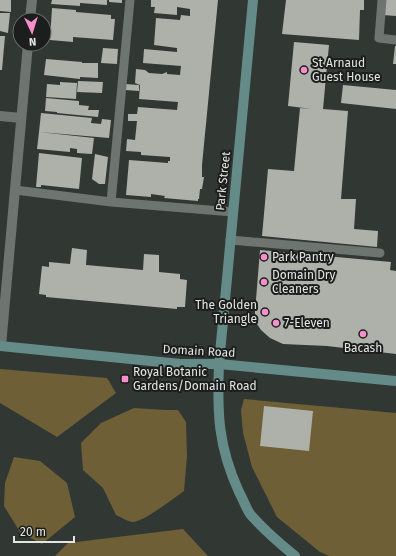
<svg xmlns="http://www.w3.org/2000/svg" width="396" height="556" viewBox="0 0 396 556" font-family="'Fira Sans',sans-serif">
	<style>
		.green { fill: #6e5f37 }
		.building { fill: #aeb1aa }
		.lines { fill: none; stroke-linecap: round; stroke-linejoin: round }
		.lane { stroke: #6e7571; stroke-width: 9 }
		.street { stroke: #6e7571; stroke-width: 10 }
		.secondary { stroke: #648b88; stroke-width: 10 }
		.poi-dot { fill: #f98fca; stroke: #1b1e1c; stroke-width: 1.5 }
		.labels { text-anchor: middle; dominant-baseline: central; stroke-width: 4; stroke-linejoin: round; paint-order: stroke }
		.poi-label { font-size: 12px; fill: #e2e6e3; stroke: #1b1e1c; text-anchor: start }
		.street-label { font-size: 12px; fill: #e2e6e3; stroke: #1b1e1c }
	</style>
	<rect width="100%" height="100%" fill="#313733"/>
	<!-- green -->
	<path class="green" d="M0 369 107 378 116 393 57 437 0 403Z
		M244 399 396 413V556H329L320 552 277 517 252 467 243 433 241 410Z
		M134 408 166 410H178L186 422 187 456 184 491C174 498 145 521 133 522 128 522 121 517 116 515L103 488 83 470 81 443 101 423Z
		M14 457 40 461 67 483 75 517 42 544 20 532 4 506 5 483Z
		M183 529 208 556H55L68 543Z"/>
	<!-- building -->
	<path class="building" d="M0 0H11V12L0 11Z
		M52 0H107V5L80 3V6L51 4Z
		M109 0H122V3L109 2Z
		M151 0H218L202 165V177H204L202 189H200L199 199H198V201L164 198 165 196 151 194V197L126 195 129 160 168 163V161H170V157L141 155V152L126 151 127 139 135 140 137 121H128V114H137L138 107 177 110 178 102 139 99 140 85 135 83 136 69 145 70 149 73 162 74 167 72V74L180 75 181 66 143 63 144 49 177 52V48L154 45 156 18 180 20 181 15 190 16V9L177 7V15L154 13 155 7H151Z
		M286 0H364V10H360L359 40 282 34Z
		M384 0H396V16L383 15Z
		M52 8 76 10V12L111 15V19H115L113 40 73 37V42L50 40Z
		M0 13H10L8 33 0 31Z
		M0 36H5L2 70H0Z
		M294 42 329 45 323 109 348 111 341 199H356L354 229 378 231 377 247 262 236 268 169 294 171 300 108 312 109 288 106Z
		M395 46H396V64H393Z
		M103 48 118 49 117 64 101 63Z
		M46 59 82 62V63H98V78L80 77V79L44 75Z
		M78 81 103 82 102 93 77 92Z
		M60 82 77 83 76 99 46 97 47 84 60 85Z
		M125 84 139 85V91L125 90Z
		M343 85 396 90V109L341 103Z
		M46 98 79 101V105L89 106 88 110H99L98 117 57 113V112L45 111Z
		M41 113 92 118 91 123 101 124 102 119 111 120 109 138 39 132Z
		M39 132 94 138 92 154 77 153V149L70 148V152L37 149Z
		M39 153 82 158 79 189 41 185V187H36Z
		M95 154 108 157 105 184H99L92 179Z
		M72 248 87 250 86 265 143 270 144 254 159 255V272L180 274V279L187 280 185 307H177V309L46 297V295L39 294 42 266 49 267V262L70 264Z
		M260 250 391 262 390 270 396 271V354L327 346 283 344 270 338 261 330 255 321V312Z
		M264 406 313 411 309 451 260 446Z"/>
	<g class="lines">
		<!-- lane -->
		<path class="lane" d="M382 0 379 38 396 40
			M15 190 111 202 233 212
			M111 202 130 0
			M230 240 380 253"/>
		<!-- street -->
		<path class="street" d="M30 20 32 0
			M0 116 21 118
			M1 346 28 44"/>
		<!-- secondary -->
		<path class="secondary" d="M253 0 219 364C217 413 218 446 239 492 243 499 246 508 250 514 263 529 279 543 295 556
			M0 346 181 364H219L396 381"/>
	</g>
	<!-- markers -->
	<g class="poi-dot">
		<circle cx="304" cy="70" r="4"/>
		<circle cx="264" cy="257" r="4"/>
		<circle cx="264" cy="282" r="4"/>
		<circle cx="265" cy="312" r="4"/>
		<circle cx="276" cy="323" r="4"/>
		<circle cx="363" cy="334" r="4"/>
		<rect x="121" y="375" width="8" height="8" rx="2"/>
	</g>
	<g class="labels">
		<!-- poi labels -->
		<g class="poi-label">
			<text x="312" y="63">St Arnaud<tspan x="312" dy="14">Guest House</tspan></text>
			<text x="272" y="257">Park Pantry</text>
			<text x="272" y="275">Domain Dry<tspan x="272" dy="14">Cleaners</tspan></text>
			<text x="257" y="305" text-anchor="end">The Golden<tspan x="257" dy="14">Triangle</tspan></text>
			<text x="284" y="323">7-Eleven</text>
			<text x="363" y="348" text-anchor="middle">Bacash</text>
			<text x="133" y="372">Royal Botanic<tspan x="133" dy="14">Gardens/Domain Road</tspan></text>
		</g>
		<!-- street labels -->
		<g class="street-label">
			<text transform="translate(223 181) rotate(-84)">Park Street</text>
			<text transform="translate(199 351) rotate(3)">Domain Road</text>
		</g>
	</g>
	<!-- north arrow -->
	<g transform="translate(32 32) rotate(176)"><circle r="19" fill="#1b1e1c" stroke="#6b6e6c"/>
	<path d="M0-3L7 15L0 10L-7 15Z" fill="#f98fca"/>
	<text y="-6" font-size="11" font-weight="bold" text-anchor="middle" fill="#e2e6e3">N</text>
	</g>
	<!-- scale -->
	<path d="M14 536v6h60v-6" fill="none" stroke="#e2e6e3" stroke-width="2"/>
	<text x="20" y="536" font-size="12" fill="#e2e6e3" stroke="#1b1e1c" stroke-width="3" paint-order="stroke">20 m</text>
</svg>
